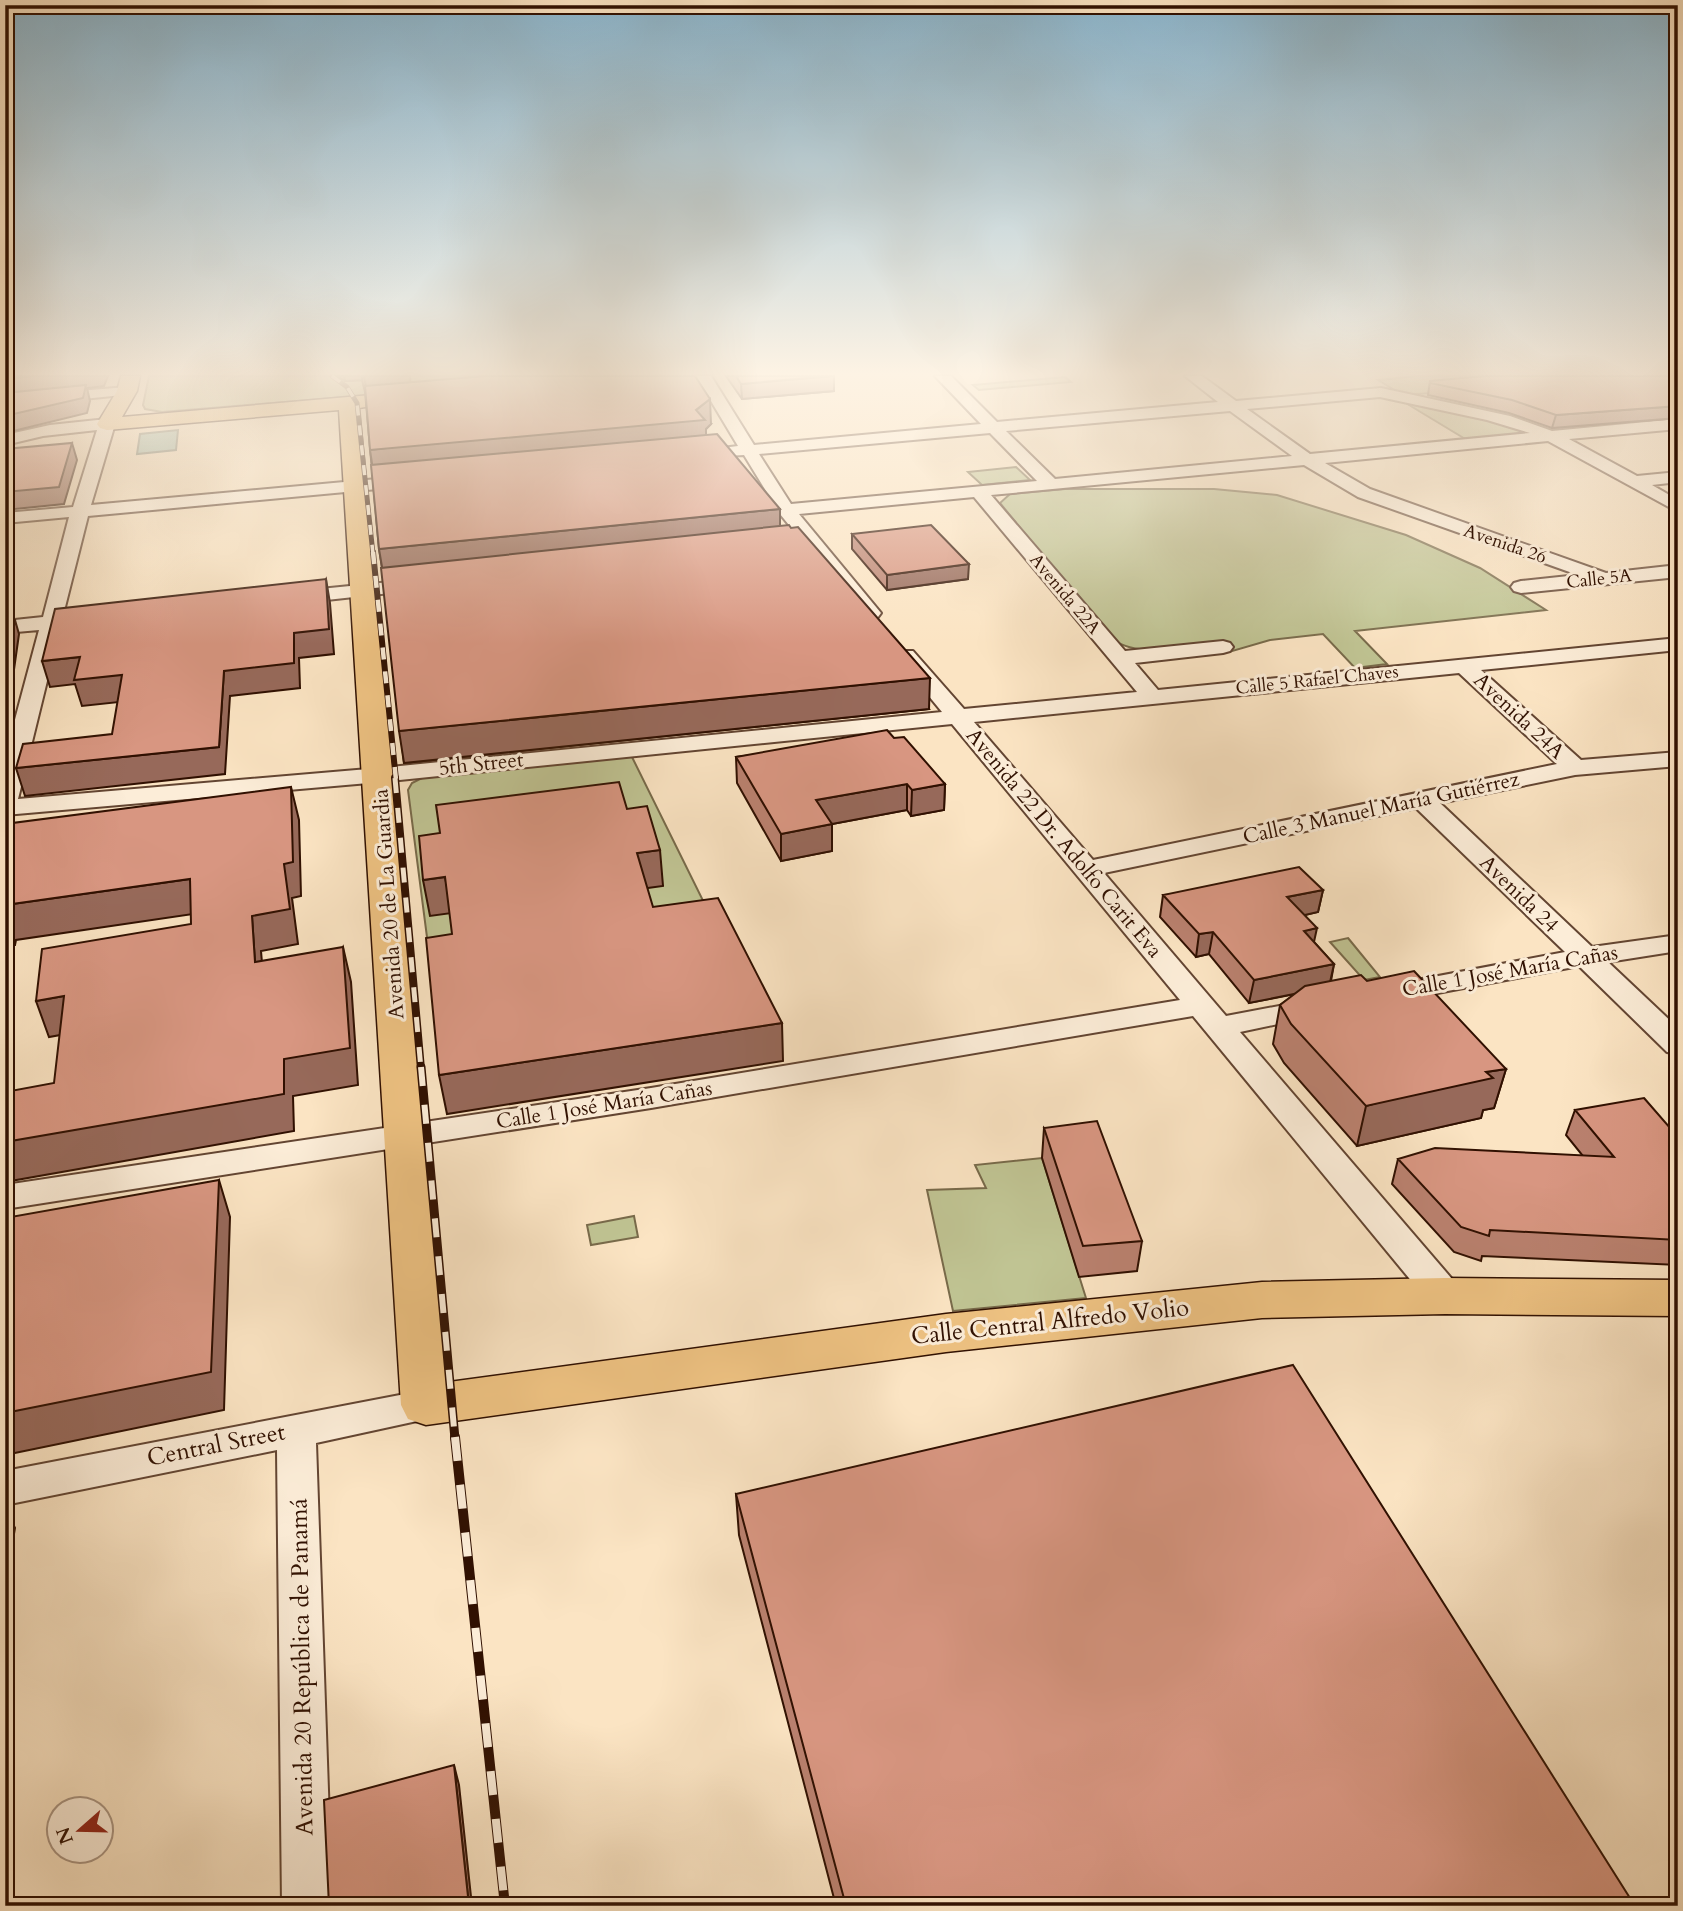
<svg xmlns="http://www.w3.org/2000/svg" width="1683" height="1911" viewBox="0 0 1683 1911" font-family="Cardo,serif">
	<style>
		.green { fill: #c0c493; stroke: #786a4a; stroke-width: 2 }
		.water { fill: #9fbfb0; stroke: #73796a; stroke-width: 2 }
		.lines { fill: none; stroke-linecap: round; stroke-linejoin: round }
		.minor-casing { stroke: #634532; stroke-width: 4 }
		.major-casing { stroke: #301001; stroke-width: 3 }
		.minor { fill: #fcedd8; fill-rule: evenodd }
		.major { fill: #eec282; fill-rule: evenodd }
		.rail-far4-casing { stroke: #301001; stroke-width: 5 }
		.rail-far3-casing { stroke: #301001; stroke-width: 6 }
		.rail-far2-casing { stroke: #301001; stroke-width: 8 }
		.rail-far1-casing { stroke: #301001; stroke-width: 9 }
		.rail-casing { stroke: #301001; stroke-width: 10 }
		.rail-far4 { stroke: #fcedd8; stroke-width: 3.5; stroke-dasharray: 10; stroke-linecap: butt }
		.rail-far3 { stroke: #fcedd8; stroke-width: 4.5; stroke-dasharray: 12; stroke-linecap: butt }
		.rail-far2 { stroke: #fcedd8; stroke-width: 5; stroke-dasharray: 15; stroke-linecap: butt }
		.rail-far1 { stroke: #fcedd8; stroke-width: 6; stroke-dasharray: 19; stroke-linecap: butt }
		.rail { stroke: #fcedd8; stroke-width: 8; stroke-dasharray: 24; stroke-linecap: butt }
		.wall { fill: #ba816f; stroke: #301001; stroke-width: 2 }
		.shaded-wall { fill: #97695a; stroke: #301001; stroke-width: 2 }
		.building { fill: #d89681; stroke: #301001; stroke-width: 2 }
		.labels { text-anchor: middle; dominant-baseline: central; stroke-width: 6; stroke-linejoin: round; paint-order: stroke }
		.far-street-label { font-size: 18px; fill: #301001; stroke: #fcedd8 }
		.street-label { font-size: 21px; fill: #301001; stroke: #fcedd8 }
		.near-street-label { font-size: 24px; fill: #301001; stroke: #fcedd8 }
	</style>
	<rect width="100%" height="100%" fill="#fbe4c3"/>
	<filter id="stains"><feTurbulence type="fractalNoise" baseFrequency=".00286" numOctaves="4"/><feColorMatrix values="0 0 0 0 .2 0 0 0 0 .09 0 0 0 0 .02 0 0 0 .5 -.17"/></filter>
	<radialGradient id="worn" r=".72"><stop offset=".6" stop-color="#630" stop-opacity="0"/><stop offset="1" stop-color="#630" stop-opacity=".3"/></radialGradient>
	<!-- green -->
	<path class="green" d="M149 376H601L162 412 145 409 143 405Z
		M1418 376H1678L1403 395 1378 380Z
		M1065 377 1071 382 979 390 973 385Z
		M1404 402 1492 419 1533 434 1467 440Z
		M1016 467 1030 480 982 485 968 472Z
		M1065 489H1214L1277 495 1406 535 1480 568 1546 610 1355 631 1387 664 1355 668 1323 634 1270 640 1229 652 1218 643C1183 646 1135 661 1107 635L1000 503 1010 494Z
		M631 755 720 935 432 976 408 790 412 783 424 777Z
		M1348 938 1380 977 1364 980 1330 942Z
		M1042 1158 1086 1298 953 1311 927 1190 986 1188 975 1165Z
		M634 1216 638 1237 591 1245 587 1225Z"/>
	<!-- water -->
	<path class="water" d="M178 430 176 450 137 454 140 434Z"/>
	<g class="lines">
		<defs>
			<path id="minor" d="M696 376H711L754 445 981 424 935 376H951L997 422 1218 402 1185 376H1202L1236 401 1381 388 1510 416 1552 431 1678 419V429L1569 439 1637 476 1678 472V482L1652 485 1678 500V512L1548 441 1325 463 1370 489 1606 573 1678 565V577L1521 593 1514 591 1511 587 1514 583 1521 581 1578 575 1358 497 1304 465 991 495 1125 651 1223 641 1230 643 1233 647 1230 651 1223 653 1135 663 1158 690 1678 638V650L1481 670 1581 760 1678 752V766L1575 775 1440 803 1592 947 1678 935V951L1608 962 1678 1028V1054L1667 1052 1579 966 1390 1002 1380 999 1376 993 1380 987 1565 952 1416 808 1104 873 1226 1016 1316 999 1326 1002 1331 1008 1326 1014 1240 1032 1458 1286 1463 1296 1458 1306 1445 1310 1432 1306 1193 1016 651 1108 5 1209V1185L651 1088 1180 1000 952 724 380 782 5 815V757L39 630 5 633V621L43 617 69 517 5 523V513L73 507 97 430 43 436 5 445V435L50 425 107 419 115 424 91 505 410 476 419 481 410 486 88 516 63 615H97L100 619 97 623 60 628 18 799 380 768 942 712 895 655 899 651H913L964 709 1137 692 974 497 799 514 881 613 878 617H864L780 514 744 455 689 458 687 455 689 452 738 446ZM1380 397 1487 420 1530 433 1310 454 1247 409ZM1230 411 1292 456 1055 479 1006 431ZM990 433 1037 481 791 504 759 454ZM1459 673 1557 764 1093 860 974 722Z
				M127 387 132 388 134 391 132 394 5 407V397Z
				M420 579 430 585 427 589 290 604 283 602 280 598 283 594 290 592Z
				M426 1390 440 1394 445 1405 440 1416 316 1443 332 1906H282L277 1450 5 1505V1471Z"/>
			<path id="major" d="M121 376H140L137 391 122 417 371 395 378 397 381 401 378 405 359 408 449 1382 946 1314 1262 1282 1445 1278 1678 1280V1316L1445 1314 1262 1318 946 1352 426 1425 408 1419 401 1405 339 410 107 430 100 428 97 424 117 391Z"/>
		</defs>
		<!-- minor casing -->
		<use href="#minor" class="minor-casing"/>
		<!-- major casing -->
		<use href="#major" class="major-casing"/>
		<!-- minor -->
		<use href="#minor" class="minor"/>
		<!-- major -->
		<use href="#major" class="major"/>
		<defs>
			<path id="rail-far4" d="M332 376 347 387 357 403 373 554"/>
			<path id="rail-far3" d="M373 552 396 780"/>
			<path id="rail-far2" d="M395 778 421 1069"/>
			<path id="rail-far1" d="M421 1067 455 1439"/>
			<path id="rail" d="M455 1437 505 1906"/>
		</defs>
		<!-- rail-far4 casing -->
		<use href="#rail-far4" class="rail-far4-casing"/>
		<!-- rail-far3 casing -->
		<use href="#rail-far3" class="rail-far3-casing"/>
		<!-- rail-far2 casing -->
		<use href="#rail-far2" class="rail-far2-casing"/>
		<!-- rail-far1 casing -->
		<use href="#rail-far1" class="rail-far1-casing"/>
		<!-- rail casing -->
		<use href="#rail" class="rail-casing"/>
		<!-- rail-far4 -->
		<use href="#rail-far4" class="rail-far4"/>
		<!-- rail-far3 -->
		<use href="#rail-far3" class="rail-far3"/>
		<!-- rail-far2 -->
		<use href="#rail-far2" class="rail-far2"/>
		<!-- rail-far1 -->
		<use href="#rail-far1" class="rail-far1"/>
		<!-- rail -->
		<use href="#rail" class="rail"/>
	</g>
	<!-- wall -->
	<path class="wall" d="M337 376H410V382L711 424 706 429V435L929 709 404 763 382 568 379 549 365 392 362 380 345 381Z
		M726 376H834V391L742 399Z
		M1678 376V418L1552 428 1509 413 1428 395 1430 381Z
		M852 534 968 579 887 590 852 549Z
		M894 738 945 784 944 810 911 816 907 810 832 824V851L781 861 737 783 736 757Z
		M1323 890 1318 912 1305 915 1314 942 1334 964 1331 981H1367L1506 1069 1494 1108 1483 1110 1481 1118 1357 1146 1284 1063 1273 1044 1280 1005 1295 994 1249 1003 1209 954 1196 957 1160 917 1163 895Z
		M1575 1110 1678 1137V1265L1482 1256 1481 1261 1454 1252 1392 1184 1398 1159 1583 1156 1566 1135Z
		M1044 1128 1142 1241 1137 1271 1079 1277 1042 1158Z
		M736 1494 1635 1906H836L739 1535Z"/>
	<!-- shaded-wall -->
	<path class="shaded-wall" d="M31 376H108L104 386 87 388 90 401 87 413 5 433V379Z
		M344 376H362V380L345 381Z
		M364 376H410L411 390 367 394Z
		M834 376V391L742 399 741 384Z
		M710 399 711 424 706 429V446L374 477 370 450 696 410Z
		M1678 406V418L1552 428 1556 415Z
		M72 443 77 460 64 504 5 510V492Z
		M780 509V537L384 579 379 549Z
		M969 564 968 579 887 590V575Z
		M326 579 330 603 334 654 299 658 300 688 230 696 225 774 25 796 16 768 219 747 224 671 294 633Z
		M15 620 19 634 11 691 6 692 5 695V677Z
		M80 657 122 675 129 701 82 706 75 684 50 687 42 661Z
		M930 678 929 709 404 763 399 731Z
		M907 784V810L816 827V800Z
		M945 784 944 810 911 816 912 790Z
		M291 787 299 820 301 896 292 898 298 944 261 951 265 998 255 962 252 916 284 864Z
		M832 824V851L781 861V834Z
		M660 850 663 886 640 889 637 853Z
		M445 877 452 913 430 916 423 880Z
		M190 879 200 913 16 940 15 945 5 946V905Z
		M1323 890 1318 912 1283 920 1287 897Z
		M1317 928 1312 951 1304 931Z
		M1213 932 1209 954 1196 957 1199 934Z
		M343 947 351 982 358 1085 293 1096 294 1131 5 1182V1142L284 1059Z
		M1334 964 1329 987 1249 1003 1254 980Z
		M64 996 77 1032 49 1037 36 1001Z
		M782 1023 783 1061 447 1114 439 1075Z
		M5 1034 14 1056 5 1103Z
		M1506 1069 1494 1108 1483 1110 1481 1118 1357 1146 1366 1106 1486 1072Z
		M219 1180 230 1217 224 1410 5 1455V1413Z
		M9 1516 15 1528 5 1588V1539Z
		M454 1765 459 1785 472 1906H469Z"/>
	<!-- building -->
	<path class="building" d="M5 376H31L5 379Z
		M485 376H695L710 399 696 410 705 420 370 450 365 386Z
		M736 376H829L741 384Z
		M1484 376H1678V406L1556 415 1512 400 1430 383V381Z
		M86 385 83 398 5 416V393Z
		M717 434 780 509 379 549 371 465Z
		M72 443 59 487 5 492V449Z
		M789 525 791 528 798 527 930 678 399 731 381 568Z
		M931 525 969 564 887 575 852 534Z
		M326 579 329 629 294 633V663L224 671 219 747 16 768 23 744 112 734 122 675 74 680 80 657 42 661 55 609Z
		M15 620 6 677H5V621Z
		M887 730 894 738 904 737 945 784 912 790 907 784 816 800 832 824 781 834 736 757Z
		M619 782 627 809 647 806 660 850 637 853 653 907 718 898 782 1023 439 1075 426 938 452 934 445 877 423 880 419 836 440 833 436 805Z
		M291 787 293 862 284 864 290 909 252 916 255 962 343 947 350 1048 284 1059V1094L5 1142V1092L54 1083 64 996 36 1001 42 949 191 924 190 879 5 905V824Z
		M1299 867 1323 890 1287 897 1317 928 1304 931 1334 964 1254 980 1213 932 1199 934 1163 895Z
		M1414 971 1506 1069 1486 1072 1493 1078 1366 1106 1291 1024 1280 1005 1305 986 1361 975 1367 981Z
		M1644 1098 1678 1137V1240L1490 1230 1489 1236 1461 1227 1398 1159 1435 1148 1614 1157 1575 1110Z
		M1097 1121 1142 1241 1083 1246 1044 1128Z
		M219 1180 211 1372 5 1413V1218Z
		M1293 1365 1635 1906H846L736 1494Z
		M5 1516H9L5 1539Z
		M454 1765 469 1906H329L324 1800Z"/>
	<!-- sky -->
	<linearGradient id="sky" x2="0" y2="1"><stop stop-color="#8bb8d2"/><stop offset="0.58" stop-color="#fdf3e4"/><stop offset="1" stop-color="#fdf3e4" stop-opacity="0"/></linearGradient>
	<rect width="1683" height="644" fill="url(#sky)"/>
	<g class="labels">
		<!-- far-street labels -->
		<g class="far-street-label">
			<text transform="translate(1505 544) rotate(19)">Avenida 26</text>
			<text transform="translate(1599 579) rotate(-6)">Calle 5A</text>
			<text transform="translate(1065 594) rotate(50)">Avenida 22A</text>
			<text transform="translate(1317 680) rotate(-6)">Calle 5 Rafael Chaves</text>
		</g>
		<!-- street labels -->
		<g class="street-label">
			<text transform="translate(1519 716) rotate(43)">Avenida 24A</text>
			<text transform="translate(481 764) rotate(-6)">5th Street</text>
			<text transform="translate(1381 808) rotate(-12)">Calle 3 Manuel María Gutiérrez</text>
			<text transform="translate(1064 843) rotate(50)">Avenida 22 Dr. Adolfo Carit Eva</text>
			<text transform="translate(1519 894) rotate(44)">Avenida 24</text>
			<text transform="translate(389 904) rotate(-94)">Avenida 20 de La Guardia</text>
			<text transform="translate(1510 971) rotate(-10)">Calle 1 José María Cañas</text>
			<text transform="translate(604 1105) rotate(-9)">Calle 1 José María Cañas</text>
		</g>
		<!-- near-street labels -->
		<g class="near-street-label">
			<text transform="translate(1050 1322) rotate(-6)">Calle Central Alfredo Volio</text>
			<text transform="translate(216 1445) rotate(-11)">Central Street</text>
			<text transform="translate(302 1667) rotate(-91)">Avenida 20 República de Panamá</text>
		</g>
	</g>
	<!-- margin -->
	<rect width="1683" height="1911" fill="none" stroke="#fbe4c3" stroke-width="28"/>
	<rect x="7" y="7" width="1669" height="1897" fill="none" stroke="#301001" stroke-width="3.5"/>
	<rect x="14" y="14" width="1655" height="1883" fill="none" stroke="#301001" stroke-width="2"/>
	<!-- north arrow -->
	<g transform="translate(80 1830) rotate(250)"><circle r="33" fill="#fcedd8" stroke="#aa9582" stroke-width="2"/>
	<path d="M0-5L12 26L0 18L-12 26Z" fill="#8f2418"/>
	<text y="-10" font-size="19" font-weight="bold" text-anchor="middle" fill="#301001">N</text>
	</g>
	<rect width="100%" height="100%" filter="url(#stains)"/>
	<rect width="100%" height="100%" fill="url(#worn)"/>
</svg>
